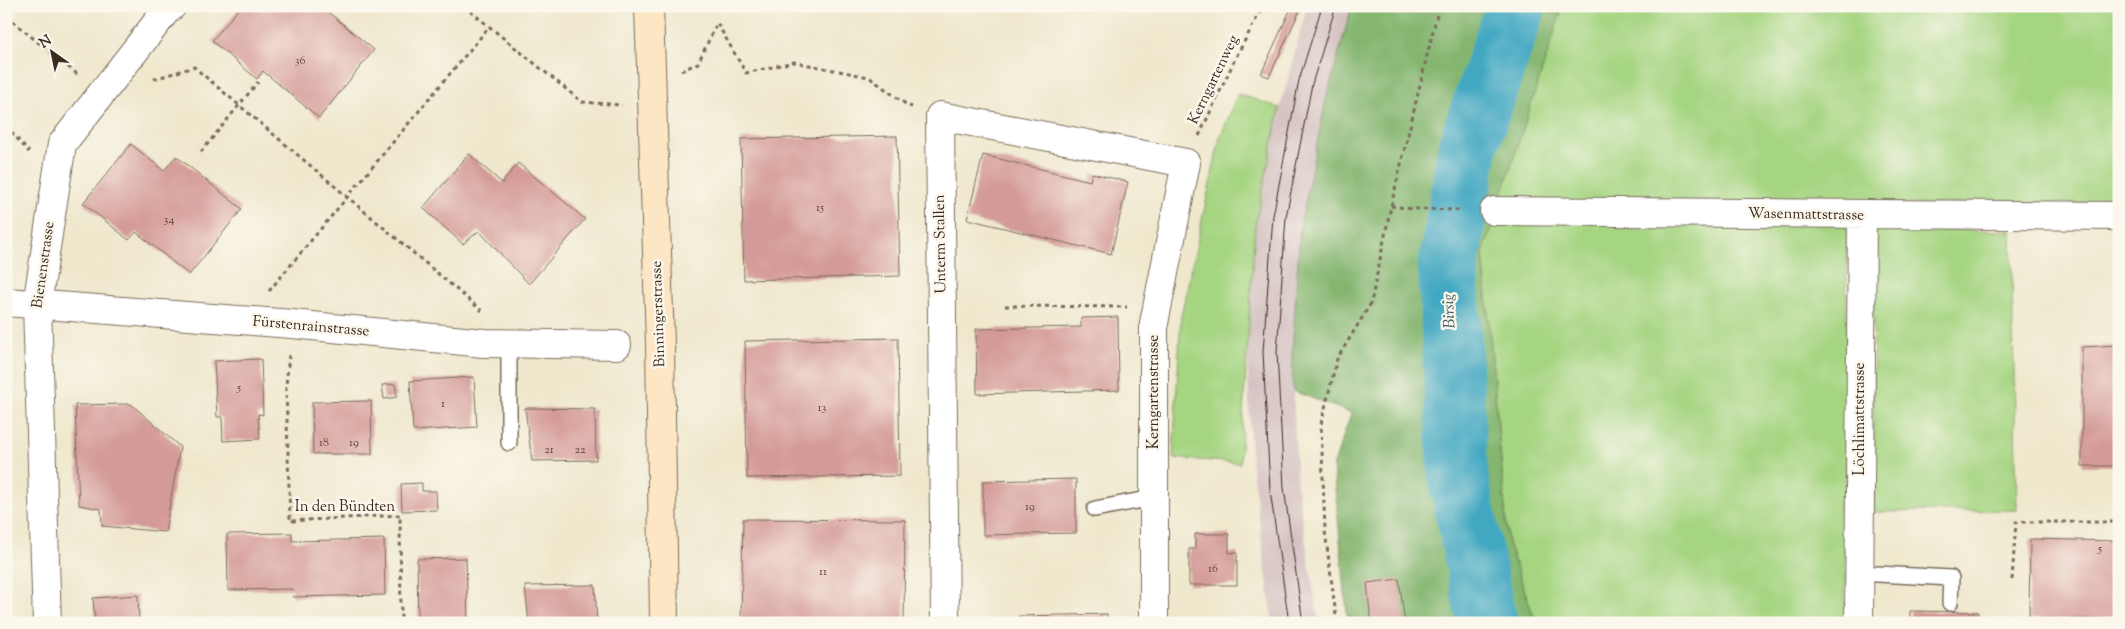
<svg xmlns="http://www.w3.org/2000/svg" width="2125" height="629" viewBox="0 0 2125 629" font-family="'Sorts Mill Goudy',serif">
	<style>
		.industrial { fill: #d2bfc0 }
		.green { fill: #a6d582; stroke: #708050 }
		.forest { fill: #84b670; stroke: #607047 }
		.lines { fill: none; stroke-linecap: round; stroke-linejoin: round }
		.river { stroke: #42a8c2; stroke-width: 60 }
		.building { fill: #d49a97 }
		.lane-casing { stroke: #7a6c5b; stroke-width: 18 }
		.street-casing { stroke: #7a6c5b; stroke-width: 30 }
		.secondary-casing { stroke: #7a6c5b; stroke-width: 30 }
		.path { stroke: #7a6c5b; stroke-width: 3; stroke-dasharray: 4 4; stroke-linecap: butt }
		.lane { stroke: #fff; stroke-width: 15 }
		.street { stroke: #fff; stroke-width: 28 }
		.secondary { stroke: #fce6c4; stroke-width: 28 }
		.tram { stroke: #3b2a1e; stroke-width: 1 }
		.labels { text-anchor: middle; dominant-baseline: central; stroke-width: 5; stroke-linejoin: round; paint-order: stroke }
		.number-label { font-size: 12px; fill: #61463c }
		.street-label { font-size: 15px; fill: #3b2a1e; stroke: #fbf7ec }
		.water-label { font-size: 16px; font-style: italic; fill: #3e5c60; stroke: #fbf7ec }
	</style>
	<rect width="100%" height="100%" fill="#fbf7ec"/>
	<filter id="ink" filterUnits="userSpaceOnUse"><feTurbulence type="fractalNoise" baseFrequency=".02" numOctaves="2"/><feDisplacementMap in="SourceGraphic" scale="10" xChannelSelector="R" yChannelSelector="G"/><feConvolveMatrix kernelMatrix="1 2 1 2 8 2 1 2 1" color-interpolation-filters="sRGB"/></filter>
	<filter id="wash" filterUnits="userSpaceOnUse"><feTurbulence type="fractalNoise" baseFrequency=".0096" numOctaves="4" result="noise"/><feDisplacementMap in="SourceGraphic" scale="20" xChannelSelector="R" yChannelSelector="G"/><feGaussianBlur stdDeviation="1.12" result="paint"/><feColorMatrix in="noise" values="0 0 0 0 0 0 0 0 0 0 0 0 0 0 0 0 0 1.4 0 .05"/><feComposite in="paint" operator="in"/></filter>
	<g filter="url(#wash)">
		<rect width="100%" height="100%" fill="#efe8cd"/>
		<!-- industrial -->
		<path class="industrial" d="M1307 6H1352L1326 99 1300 227 1292 356 1297 488 1319 623H1273L1251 461 1247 345 1255 226 1280 108Z"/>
		<!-- green -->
		<path class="green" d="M1562 6H2119V203L1847 204 1845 623H1536L1508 543 1483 253 1494 211Z
			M1238 94 1280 108 1255 226 1240 463 1173 458 1181 316 1220 138Z
			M1873 229 2011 231 2017 510 1874 512Z"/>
		<!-- forest -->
		<path class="forest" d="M1352 6H1563L1483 253 1508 543 1536 623H1348L1333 467 1351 413 1293 391 1292 356 1300 227 1326 99Z"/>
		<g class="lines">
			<!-- river -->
			<path class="river" d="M1488 623 1484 608 1458 475 1448 267 1468 146 1516 6"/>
		</g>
		<g id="blocks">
			<!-- building -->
			<path class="building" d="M241 6H290L295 10 298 6H321L374 50 319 118 263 71 257 79 212 41Z
				M1292 6H1302L1269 77 1261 74Z
				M897 136 900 276 744 280 741 139Z
				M131 144 164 171 176 156 242 209 189 275 136 232 129 240 83 203Z
				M469 154 502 183 518 163 585 219 529 284 479 231 463 244 423 208Z
				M983 155 1090 181 1092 173 1128 182 1111 254 967 219Z
				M1118 317 1119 390 977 394 976 329 1081 327V318Z
				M898 338 900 476 747 478 745 341Z
				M2119 345V466H2082V347Z
				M261 359 263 415 258 414 260 439 223 441 222 417H217L214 361Z
				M474 377 477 427 413 431 410 381Z
				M395 384 397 397 384 399 382 385Z
				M371 401 372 454H313L312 402Z
				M131 404 180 447 165 532 102 526 101 509 79 505 75 405Z
				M525 408 595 409 596 460 532 461Z
				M1076 479V533L983 535V481Z
				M422 483V491H436L437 510 402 511 401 484Z
				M743 519 905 520 904 623H741Z
				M292 533V541L384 539 385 595 293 597 292 589 228 590 227 534Z
				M1195 534H1229V553L1237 552V585H1189V549H1195Z
				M2030 539 2119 541V619H2029Z
				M466 558 468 623H418L417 559Z
				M1399 579 1405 623H1371L1367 583Z
				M595 585 597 623H529L525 586Z
				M138 595 139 623H95L93 598Z
				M1910 611 1978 612V623H1910Z
				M1107 614V623H1019V616Z"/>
		</g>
	</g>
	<g filter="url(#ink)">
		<use href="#blocks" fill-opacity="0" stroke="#7a6c5b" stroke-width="1"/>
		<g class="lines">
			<defs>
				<path id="lane" d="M509 343V443
					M1095 509 1153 498
					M1859 573 1951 578 1950 603"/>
				<path id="street" d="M1494 211 2119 216
					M6 302 292 324 484 343 617 345
					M47 623 37 305 62 144 166 11 172 6
					M945 623 940 116 1186 163 1154 323V623
					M1859 623 1862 215"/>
				<path id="secondary" d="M649 6 660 344 664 623"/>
			</defs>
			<!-- lane casing -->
			<use href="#lane" class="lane-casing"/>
			<!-- street casing -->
			<use href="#street" class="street-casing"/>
			<!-- secondary casing -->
			<use href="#secondary" class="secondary-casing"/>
			<!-- path -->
			<path class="path" d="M464 6 582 102 622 105
				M6 16 77 74
				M681 71 698 63 717 23 746 73 794 62 869 77 907 105 912 107
				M154 79 194 67 482 311
				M6 126 29 152
				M1199 136 1235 59 1263 6
				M201 152 258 82
				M1391 206 1413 209 1463 210
				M269 291 489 27
				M1005 306 1127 307
				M289 355 286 386 290 521 400 515 401 623
				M2012 580 2016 522H2119
				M1337 623 1325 531 1321 424 1337 359 1371 303 1391 206 1439 6"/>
			<!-- lane -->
			<use href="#lane" class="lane"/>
			<!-- street -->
			<use href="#street" class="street"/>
			<!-- secondary -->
			<use href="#secondary" class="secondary"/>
			<!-- tram -->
			<path class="tram" d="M1289 623 1270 490 1263 352 1273 216 1299 80 1322 6
				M1303 623 1284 488 1277 352 1286 217 1312 84 1336 6"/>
		</g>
	</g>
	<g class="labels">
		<!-- number labels -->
		<g class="number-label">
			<text x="300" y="61">36</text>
			<text x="820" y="208">15</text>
			<text x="169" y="220">34</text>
			<text x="239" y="388">5</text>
			<text x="443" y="404">1</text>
			<text x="822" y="408">13</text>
			<text x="324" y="443">18</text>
			<text x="354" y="443">19</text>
			<text x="549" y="450">21</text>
			<text x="580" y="450">22</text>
			<text x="1030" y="507">19</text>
			<text x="2100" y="549">5</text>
			<text x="1213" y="569">16</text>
			<text x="823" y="572">11</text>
		</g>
		<!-- street labels -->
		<g class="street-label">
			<text transform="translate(1214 80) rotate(-64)">Kerngartenweg</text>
			<text transform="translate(1806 215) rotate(1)">Wasenmattstrasse</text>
			<text transform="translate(941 244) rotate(-91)">Unterm Stallen</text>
			<text transform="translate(44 265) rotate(-82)">Bienenstrasse</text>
			<text transform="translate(659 314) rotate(-92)">Binningerstrasse</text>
			<text transform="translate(311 327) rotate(5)">Fürstenrainstrasse</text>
			<text transform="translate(1154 392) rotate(-90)">Kerngartenstrasse</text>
			<text transform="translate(1860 419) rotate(-90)">Löchlimattstrasse</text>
			<text x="345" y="507">In den Bündten</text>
		</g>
		<!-- water labels -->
		<g class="water-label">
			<text transform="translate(1450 311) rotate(-93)">Birsig</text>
		</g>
	</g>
	<!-- margin -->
	<rect width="2125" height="629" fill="none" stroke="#fbf7ec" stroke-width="25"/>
	<!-- north arrow -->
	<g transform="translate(52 52) rotate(327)" stroke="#fbf7ec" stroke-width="4" paint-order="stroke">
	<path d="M0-4L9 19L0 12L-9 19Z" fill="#3b2a1e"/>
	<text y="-8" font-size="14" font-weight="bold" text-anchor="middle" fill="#3b2a1e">N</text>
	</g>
</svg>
